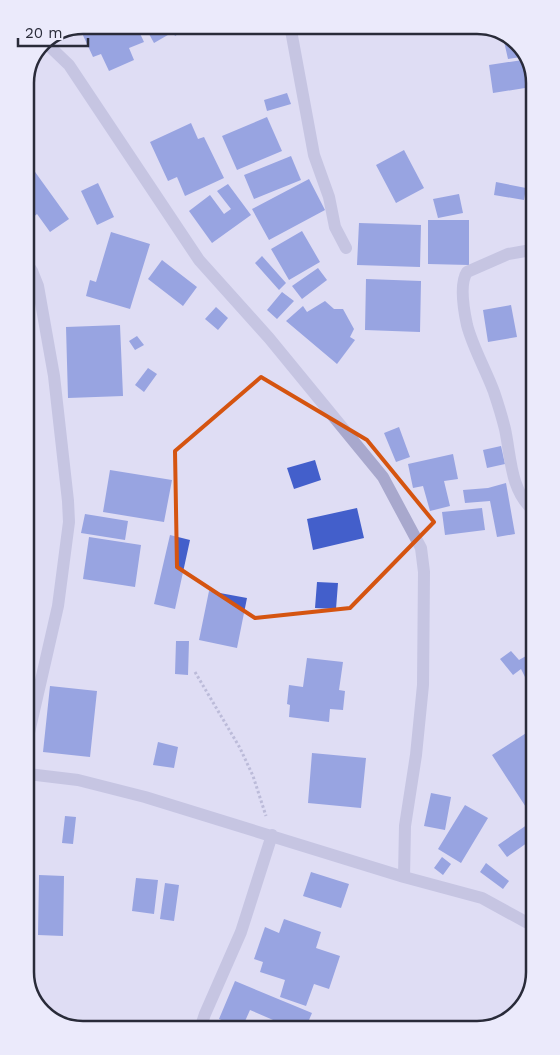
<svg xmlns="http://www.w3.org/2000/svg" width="560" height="1055" viewBox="0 0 560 1055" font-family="'Work Sans',sans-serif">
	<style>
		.building { fill: #435fcb }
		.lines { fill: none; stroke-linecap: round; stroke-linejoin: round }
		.path { stroke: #9293b9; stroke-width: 3; stroke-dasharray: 2.5 2.5; stroke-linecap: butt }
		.minor { stroke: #a8a8cd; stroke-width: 12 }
		.marked { fill: none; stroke: #d55410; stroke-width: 4; stroke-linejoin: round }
		.rim { fill: none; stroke: #292b39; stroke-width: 2.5 }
	</style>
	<rect width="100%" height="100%" fill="#dfddf4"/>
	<!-- building -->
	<path class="building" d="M93 25H136L144 42 129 48 134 60 109 71 101 54 93 57 81 31Z
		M144 25H199L200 27 189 33 187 29 175 36 173 32 154 43Z
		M496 30 509 35 527 56 508 59 503 37 498 39Z
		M529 59 530 61 531 87 493 93 489 65Z
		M287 93 291 104 267 111 264 100Z
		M267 117 282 151 237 170 222 136Z
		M191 123 198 139 204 137 224 178 185 196 177 177 168 181 150 142Z
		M404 150 424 188 396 203 376 165Z
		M291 156 301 180 254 199 244 175Z
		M25 158 69 219 50 232 37 214 26 223Z
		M309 179 325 210 269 240 252 209Z
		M496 182 526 188 524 200 494 195Z
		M98 183 114 217 97 225 81 191Z
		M228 184 251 215 212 243 189 211 210 195 224 214 231 209 217 191Z
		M459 194 463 213 438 218 433 199Z
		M428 220H469V265L428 264Z
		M359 223 421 225 420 267 357 265Z
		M302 231 320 262 289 280 271 249Z
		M111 232 150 244 130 309 86 296 90 280 96 282Z
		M262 256 286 283 279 290 255 263Z
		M162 260 197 287 183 306 148 279Z
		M318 268 327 280 302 299 292 286Z
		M366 279 421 281 420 332 365 330Z
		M282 292 294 301 277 319 267 310Z
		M325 301 334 309H343L354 329 350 337 355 340 337 364 286 321 303 306 307 312Z
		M511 305 517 337 488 342 483 310Z
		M216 307 228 318 218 330 205 319Z
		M120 325 123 396 68 398 66 327Z
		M137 336 144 345 135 350 129 341Z
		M148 368 157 374 144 392 135 385Z
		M399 427 410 457 396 462 384 433Z
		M532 445 533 483H531L527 446Z
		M501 446 505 464 487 468 483 450Z
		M453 454 458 479 444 481 450 506 430 511 423 486 413 488 408 464Z
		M315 460 321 480 294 489 287 468Z
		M110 470 172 480 164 522 103 512Z
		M506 483 515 534 497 537 490 501 465 503 463 490 488 488Z
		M357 508 364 538 313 550 307 519Z
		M482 508 485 530 445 535 442 512Z
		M85 514 128 521 125 540 81 533Z
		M170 535 190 540 175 609 154 604Z
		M89 537 141 545 135 587 83 579Z
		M317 582 338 583 336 609 315 608Z
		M209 591 247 598 237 648 199 640Z
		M176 641H189L188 675 175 674Z
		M511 651 519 660 533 652 534 683 529 685 521 669 513 675 500 659Z
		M307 658 343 662 339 690 345 691 343 710 330 709 329 722 289 717 290 705 287 704 289 685 303 687Z
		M50 686 97 691 90 757 43 752Z
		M534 728V817L533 818 492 755Z
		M158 742 178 747 174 768 153 765Z
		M312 753 366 758 361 808 308 803Z
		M431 793 451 797 445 830 424 826Z
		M465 805 488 818 461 863 438 849Z
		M65 816 76 817 73 844 62 843Z
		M534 820V838L507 857 498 845Z
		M442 857 451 864 443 875 434 868Z
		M486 863 509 881 503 889 480 872Z
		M311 872 349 884 341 908 303 896Z
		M39 875 64 876 63 936 38 935Z
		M136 878 158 880 154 914 132 911Z
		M165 883 179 885 174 921 160 919Z
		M284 919 321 932 316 948 340 956 329 989 314 984 306 1006 280 997 285 980 260 972 263 962 254 959 265 927 279 933Z
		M235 981 312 1013 306 1027 286 1028 287 1026 250 1010 242 1028 219 1019Z"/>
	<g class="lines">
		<!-- path -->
		<path class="path" d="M195 672 240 748 253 776 266 816"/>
		<!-- minor -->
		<path class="minor" d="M290 25 314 155 329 197 335 227 346 248
			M44 41 69 65 199 260 269 338 383 477 421 548 424 572 423 685 416 755 405 826 404 877
			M531 250 508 254 467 272C459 284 464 311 467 325 473 348 486 370 494 392 498 404 502 417 505 429 511 457 510 490 533 510
			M26 262 32 271 38 286 54 376 68 501 69 522 58 606 28 737
			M28 774 78 780 145 797 404 877 482 898 535 927
			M200 1029 205 1014 241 932 272 835"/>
	</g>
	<!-- marked area -->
	<path d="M0 0H560V1055H0ZM261 377 367 440 434 522 350 608 255 618 177 567 175 451Z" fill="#dfddf4" fill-opacity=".55" fill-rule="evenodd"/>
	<path class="marked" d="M261 377 367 440 434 522 350 608 255 618 177 567 175 451Z"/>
	<!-- crop -->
	<path d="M0 0H560V1055H0ZM83 34H477A49 49 0 0 1 526 83V972A49 49 0 0 1 477 1021H83A49 49 0 0 1 34 972V83A49 49 0 0 1 83 34Z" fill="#ebeafb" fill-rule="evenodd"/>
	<path class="rim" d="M83 34H477A49 49 0 0 1 526 83V972A49 49 0 0 1 477 1021H83A49 49 0 0 1 34 972V83A49 49 0 0 1 83 34Z"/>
	<!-- scale -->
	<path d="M18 38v8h70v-8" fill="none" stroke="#292b39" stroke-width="2.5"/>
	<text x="25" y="38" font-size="15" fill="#292b39" stroke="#ebeafb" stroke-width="4" paint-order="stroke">20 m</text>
</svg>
